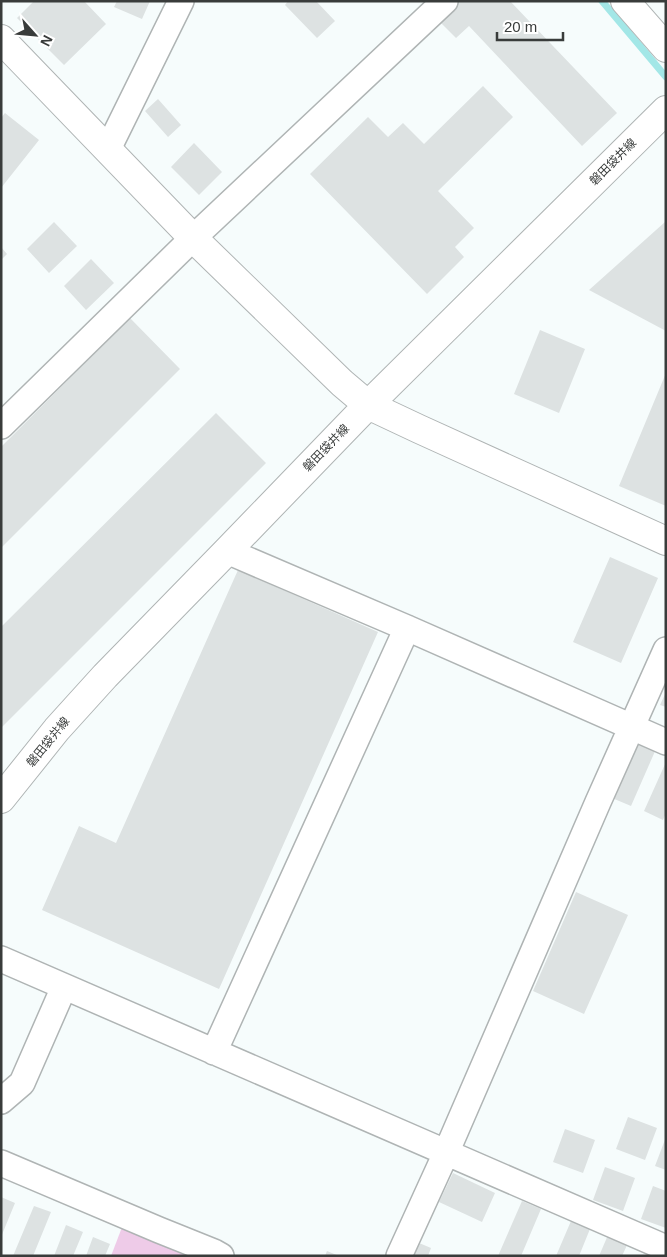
<svg xmlns="http://www.w3.org/2000/svg" width="667" height="1257" viewBox="0 0 667 1257" font-family="Arial,'Noto Sans JP',sans-serif">
	<style>
		.green { fill: #eecbe8 }
		.lines { fill: none; stroke-linecap: round; stroke-linejoin: round }
		.stream { stroke: #a3e7e7; stroke-width: 7 }
		.building { fill: #dde2e2 }
		.street-casing { stroke: #afb4b4; stroke-width: 28 }
		.secondary-casing { stroke: #afb4b4; stroke-width: 30 }
		.street { stroke: #fff; stroke-width: 25 }
		.secondary { stroke: #fff; stroke-width: 28 }
		.labels { text-anchor: middle; dominant-baseline: central; stroke-width: 5; stroke-linejoin: round; paint-order: stroke }
		.street-label { font-size: 12px; fill: #393c3b; stroke: #fff }
	</style>
	<rect width="100%" height="100%" fill="#f6fcfc"/>
	<!-- green -->
	<path class="green" d="M124 1222 200 1256H111Z"/>
	<g class="lines">
		<!-- stream -->
		<path class="stream" d="M602 1 666 77"/>
	</g>
	<!-- building -->
	<path class="building" d="M34 1H84L106 24 64 65 17 18Z
		M117 1H150L142 19 114 7Z
		M288 1H316L335 21 317 38 285 5Z
		M458 1H510L617 113 582 146 469 26 456 38 438 20Z
		M483 86 513 117 438 191 474 228 455 247 464 257 427 294 310 174 368 117 388 137 403 123 424 144Z
		M158 99 181 125 168 137 145 111Z
		M5 113 39 140 1 188V118Z
		M194 143 222 172 199 195 171 167Z
		M54 222 77 246 49 273 27 249Z
		M665 222 666 223V331L589 290Z
		M1 247 7 254 1 260Z
		M91 259 114 283 86 310 64 286Z
		M130 318 180 369 1 548V447Z
		M540 330 585 349 559 413 514 394Z
		M666 373V506L619 486Z
		M216 413 266 463 1 728V627Z
		M610 557 658 578 621 663 573 642Z
		M238 570 378 632 219 989 42 910 79 826 116 843Z
		M666 692V707L660 705Z
		M637 741 656 749 631 806 612 798Z
		M666 762V813L663 820 644 811Z
		M576 892 628 915 584 1014 533 991Z
		M628 1117 657 1128 645 1160 616 1149Z
		M565 1129 595 1140 583 1173 553 1162Z
		M666 1137V1170L655 1166Z
		M605 1167 635 1178 623 1211 593 1200Z
		M453 1173 495 1193 482 1222 439 1202Z
		M653 1186 666 1191V1228L641 1219Z
		M1 1197 15 1203 1 1237Z
		M522 1201 541 1209 521 1256H498Z
		M34 1206 51 1212 33 1256H13Z
		M571 1221 590 1229 579 1256H556Z
		M66 1225 83 1232 73 1256H54Z
		M608 1235 628 1243 622 1256H599Z
		M93 1237 110 1244 105 1256H86Z
		M412 1240 431 1248 428 1256H405Z
		M327 1251 339 1256H325Z"/>
	<g class="lines">
		<defs>
			<path id="street" d="M108 149 181 1
				M1 426 193 238 445 1
				M227 551 407 628 666 742
				M1 959 666 1248
				M214 1052 407 628
				M1 1101 22 1083 64 987
				M1 1163 159 1230 214 1252 221 1256
				M399 1256 446 1153 598 802 666 650"/>
			<path id="secondary" d="M625 1 666 48
				M1 39 193 238 342 383 368 405 419 429 666 541
				M1 799 57 729 105 676 227 551 368 405 666 110"/>
		</defs>
		<!-- street casing -->
		<use href="#street" class="street-casing"/>
		<!-- secondary casing -->
		<use href="#secondary" class="secondary-casing"/>
		<!-- street -->
		<use href="#street" class="street"/>
		<!-- secondary -->
		<use href="#secondary" class="secondary"/>
	</g>
	<g class="labels">
		<!-- street labels -->
		<g class="street-label">
			<text transform="translate(613 162) rotate(-45)">磐田袋井線</text>
			<text transform="translate(326 448) rotate(-46)">磐田袋井線</text>
			<text transform="translate(48 742) rotate(-51)">磐田袋井線</text>
		</g>
	</g>
	<!-- border -->
	<rect width="667" height="1257" fill="none" stroke="#393c3b" stroke-width="5"/>
	<!-- north arrow -->
	<g transform="translate(35 35) rotate(117)" stroke="#ffffff" stroke-width="4" paint-order="stroke">
	<path d="M0-4L9 19L0 12L-9 19Z" fill="#393c3b"/>
	<text y="-8" font-size="14" font-weight="bold" text-anchor="middle" fill="#393c3b">N</text>
	</g>
	<!-- scale -->
	<path d="M497 32v8h66v-8" fill="none" stroke="#393c3b" stroke-width="2.5"/>
	<text x="504" y="32" font-size="15" fill="#393c3b" stroke="#ffffff" stroke-width="4" paint-order="stroke">20 m</text>
</svg>
